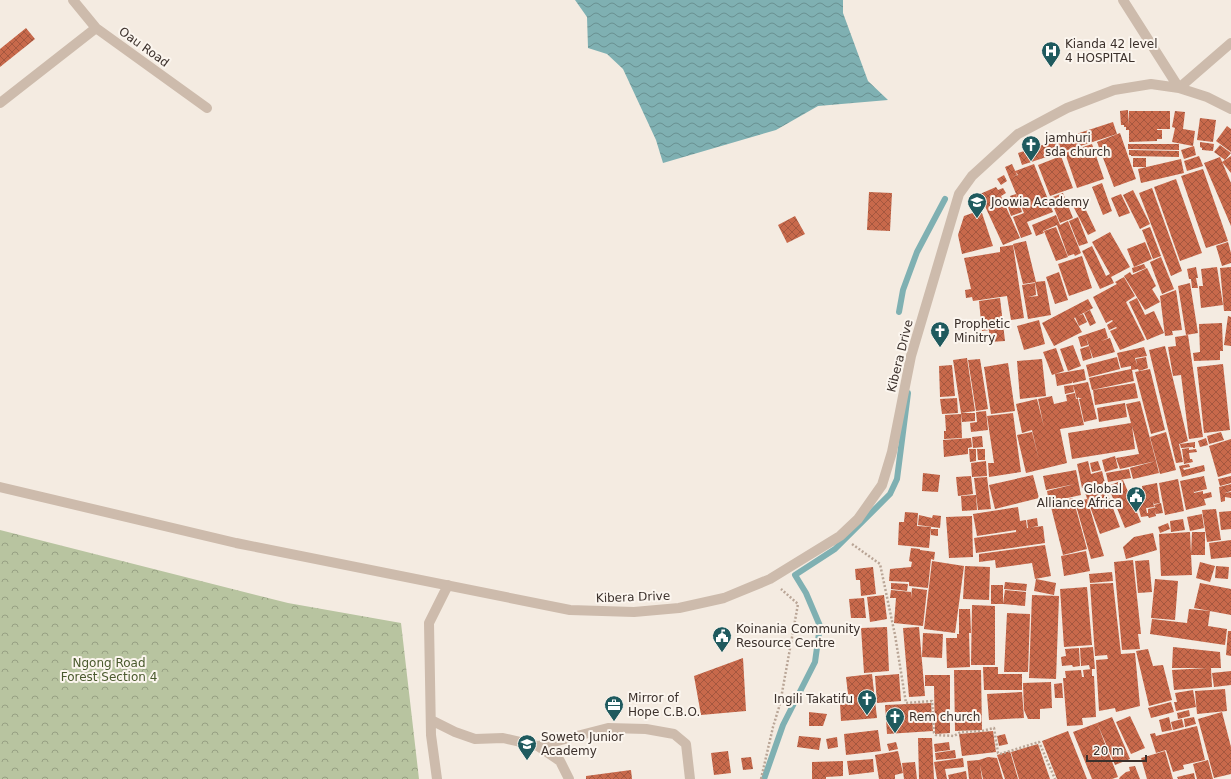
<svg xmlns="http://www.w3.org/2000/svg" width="1231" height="779" viewBox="0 0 1231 779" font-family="'DejaVu Sans',sans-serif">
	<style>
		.forest { fill: url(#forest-crowns) }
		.water { fill: url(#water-waves) }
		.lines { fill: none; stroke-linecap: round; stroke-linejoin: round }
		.stream { stroke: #7fb0b2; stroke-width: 6 }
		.building { fill: url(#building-cross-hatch) }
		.path { stroke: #b9a596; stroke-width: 2.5; stroke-dasharray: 2 2; stroke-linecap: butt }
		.minor { stroke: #cdbbac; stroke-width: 10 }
		.labels { text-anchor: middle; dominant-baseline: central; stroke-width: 4; stroke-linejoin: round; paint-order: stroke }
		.poi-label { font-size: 12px; fill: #3b302b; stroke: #fbf5ee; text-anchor: start }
		.street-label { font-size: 12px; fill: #3b302b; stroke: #fbf5ee }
		.park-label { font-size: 12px; fill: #4a5a2e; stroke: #fbf5ee }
	</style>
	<defs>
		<pattern id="forest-crowns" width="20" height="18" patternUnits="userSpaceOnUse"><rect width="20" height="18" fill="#b8c4a0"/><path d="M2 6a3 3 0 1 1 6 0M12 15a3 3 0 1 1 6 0" fill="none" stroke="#97a083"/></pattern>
		<pattern id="water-waves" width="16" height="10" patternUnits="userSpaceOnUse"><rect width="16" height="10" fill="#7fb0b2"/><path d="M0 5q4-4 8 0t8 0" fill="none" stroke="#699091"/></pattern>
		<pattern id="building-cross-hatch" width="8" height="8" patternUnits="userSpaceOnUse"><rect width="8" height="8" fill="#c8694b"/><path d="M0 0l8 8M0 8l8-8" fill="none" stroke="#a4573f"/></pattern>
	</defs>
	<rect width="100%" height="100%" fill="#f4ebe1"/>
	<!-- forest -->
	<path class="forest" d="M0 530 288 603 401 623 419 779H0Z"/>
	<!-- water -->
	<path class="water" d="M575 0H843V13L868 81 888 100 818 106 776 130 663 163 656 140 623 69 607 54 588 48 587 17Z"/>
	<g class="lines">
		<!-- stream -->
		<path class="stream" d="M899 312 903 290 917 252 945 199
			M764 779 783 725 815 662 820 626 806 593 795 575 835 549 890 494 897 479 908 393"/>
	</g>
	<!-- building -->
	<path class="building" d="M26 28 35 39 0 67V49Z
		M1128 110V125L1129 111H1170V129H1157V141L1129 142V130H1126V127H1124V125H1121L1120 111Z
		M1175 111 1185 112 1183 129 1195 131 1193 146 1172 142 1175 128 1172 127Z
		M1200 118 1216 120 1213 142 1197 140Z
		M1113 122 1117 134 1022 165 1018 153Z
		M1227 126 1231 129V152L1216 141Z
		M1157 130H1162V139H1157Z
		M1120 133 1136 179 1114 187 1097 142Z
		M1200 142 1214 144 1213 151 1202 150V148L1200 147Z
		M1092 144 1104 179 1077 188 1065 153Z
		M1128 144H1179V150L1128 149Z
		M1220 145 1231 153 1225 160 1214 152Z
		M1194 146 1196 155 1184 159 1181 150Z
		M1129 150 1179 151V157L1131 156V155H1129Z
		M1061 156 1073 188 1050 196 1038 165Z
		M1199 156 1203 166 1187 171 1184 161Z
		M1231 156V173L1222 162Z
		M1220 157 1231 183V226L1204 163Z
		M1133 158H1146V167H1133Z
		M1181 159 1184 173 1141 183 1138 169Z
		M1012 164 1017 175 1012 177 1018 175 1015 171 1034 164 1053 212 1027 222 1032 234 1021 238 1013 217 1024 213 1005 167Z
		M1203 169 1228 241 1206 248 1181 176Z
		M1004 175 1007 181 1001 185 997 179Z
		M1176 179 1202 253 1180 261 1154 187Z
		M1102 183 1112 211 1103 215 1092 187Z
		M996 187 998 190 1003 188 1006 193 1001 196 1020 238 1003 245 984 204 976 208 974 202 981 199 980 194Z
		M1152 188 1182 271 1171 276 1139 193Z
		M1133 190 1150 224 1140 229 1123 195Z
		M869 192 892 193 890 231 867 230Z
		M1063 193 1073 218 1060 223 1050 198Z
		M1016 194 1018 201 1012 203 1010 196Z
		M1121 194 1130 213 1119 217 1111 198Z
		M1019 202 1022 212 1011 216 1008 207Z
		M1082 202 1096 231 1088 235 1073 206Z
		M981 210 993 246 962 254 958 235 964 216Z
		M1056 215 1060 225 1068 221 1081 253 1075 256 1074 254 1068 256 1057 225 1043 231 1044 233 1036 236 1032 225Z
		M795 216 805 234 787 243 778 225Z
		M1078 217 1088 243 1079 246 1069 221Z
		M1056 227 1068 257 1056 261 1044 231Z
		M1150 227 1161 256 1153 259 1142 230Z
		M1110 232 1130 267 1111 277 1114 283 1100 289 1082 251 1092 246 1106 276 1110 274 1092 242Z
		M1026 241 1036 282 1023 284 1013 244Z
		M1145 242 1152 259 1134 267 1127 249Z
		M1228 242 1231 253V263L1222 266 1216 246Z
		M1013 245 1024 318 1011 320 1007 296 973 301 972 297 966 298 965 290 971 289 964 258 1000 252V247Z
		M1082 256 1092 288 1069 296 1058 264Z
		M1161 257 1174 289 1162 294 1150 262Z
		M1144 264 1146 268 1133 273 1132 268Z
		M1196 267 1198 278H1196L1198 288H1192L1191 279H1189L1187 269Z
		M1217 267 1223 305 1201 308 1199 286H1203L1201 269Z
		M1231 267V311H1224L1220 268Z
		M1147 268 1156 286 1152 289 1160 302 1145 310 1124 276 1130 272 1132 275Z
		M1059 272 1068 300 1055 304 1046 277Z
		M1124 277 1135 296 1126 302 1145 340 1120 350 1110 331 1117 328 1116 327 1109 330 1107 325 1113 321 1112 320 1106 323 1093 297 1117 284 1115 282Z
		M1045 281 1051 315 1028 319 1022 285 1035 283 1036 295 1028 297 1038 296 1035 282Z
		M1190 283 1198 333 1186 335 1178 286Z
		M1176 290 1182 330 1172 331 1173 335 1165 336 1160 296Z
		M1000 298 1005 341 990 342 989 330 982 331 979 301Z
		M1137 298 1145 315 1154 311 1164 333 1147 340 1129 302Z
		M1088 299 1093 308 1074 318 1082 332 1054 346 1042 323Z
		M1090 310 1096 323 1090 326 1084 313Z
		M1083 314 1087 322 1079 326 1075 317Z
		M1228 316 1231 317V346L1224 345Z
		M1039 320 1045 344 1024 350 1017 326Z
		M1222 323 1223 351H1220V360L1194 361 1193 353 1200 352 1199 324Z
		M1105 328 1108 338 1101 341 1110 338 1115 352 1093 358 1086 337 1088 345 1081 347 1078 337Z
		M1188 335 1203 437 1189 439 1181 375 1173 376 1168 347 1176 346 1175 337Z
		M1073 345 1081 366 1068 371 1060 349Z
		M1089 346 1092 358 1083 361 1080 349Z
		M1165 346 1188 441 1179 444 1183 462 1176 463 1149 350Z
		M1144 347 1147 356 1135 358 1137 365 1136 359 1146 357 1148 368 1139 371 1138 369 1132 370 1134 381 1092 390 1089 378 1131 369V366L1121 368 1117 353Z
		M1056 348 1064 371 1052 375 1043 352Z
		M1117 357 1120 369 1089 377 1086 365Z
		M967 358 975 411 961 413 953 360Z
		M980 359 988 409 976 411 968 360Z
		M1042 359 1046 396 1020 399 1017 361Z
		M1008 363 1015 411 991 414 984 367Z
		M1223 364 1230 430 1204 433 1197 367Z
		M952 365 955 396 940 397 939 366Z
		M1084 369 1086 380 1073 383 1072 381V383L1057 386 1055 374Z
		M1150 369 1165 430 1151 434 1135 372Z
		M1088 382 1097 419 1084 422 1079 399 1082 398H1079L1078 397V398L1077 399 1073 385Z
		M1135 383 1138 398 1095 405 1093 390Z
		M1073 385 1074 392 1065 394 1064 386Z
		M1075 393 1076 399H1078L1084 425 1060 429 1067 463 1026 473 1017 435 1032 432 1039 460 1032 430 1022 433 1016 404 1037 399 1044 427 1038 399 1052 396 1054 404 1067 401 1066 395Z
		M957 398 958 413 942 414 940 399Z
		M1140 401 1156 461 1120 469 1116 458 1139 454 1132 426 1135 449 1072 459 1068 433 1131 423 1126 404Z
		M1125 403 1127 417 1099 422 1097 408Z
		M986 411 988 430 971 432 970 423 977 422 976 412Z
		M961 413H975V421L962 422Z
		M1013 413 1021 472 989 477 988 463H994L987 416Z
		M961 414 962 438 944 439V431H946L945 415Z
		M1166 432 1176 470 1160 474 1150 437Z
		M1221 432 1224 440 1209 444 1207 436Z
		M982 436 983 447 973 448 972 437Z
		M971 438 972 447 968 448V454L944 457 943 440Z
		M1206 438 1208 445 1200 447 1198 441Z
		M1231 439V473L1218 477 1209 446Z
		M1195 442V448H1193V447L1181 448 1180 444Z
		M1189 448V450L1196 449 1197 452 1189 453 1190 459H1192L1193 462 1184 464 1182 449Z
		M969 449H976V461L970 462Z
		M977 449H985V460H978Z
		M1115 456 1118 468 1105 472 1102 460Z
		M986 461 987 476 972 477 971 463Z
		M1088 461 1091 474 1102 471 1105 483 1082 488 1077 464Z
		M1098 461 1101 470 1092 472 1090 463Z
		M1156 461 1159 473 1133 479 1130 468Z
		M1189 464 1190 467 1183 468 1184 470 1204 465 1205 471 1182 477 1179 466Z
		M1129 469 1131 478 1108 482 1106 473Z
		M1076 470 1081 495 1049 502 1047 491 1075 484 1046 490 1043 476Z
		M923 473 940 475 938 492 922 491Z
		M1033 475 1039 498 995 509 989 485Z
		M971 476 973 494 958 496 956 477Z
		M1204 476 1207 489 1194 492 1193 487 1194 493 1203 491V494L1211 492 1212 497 1204 499 1206 505 1186 510 1180 481Z
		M1231 476V483L1220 486 1218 479Z
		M987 477 991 509 978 510 974 478Z
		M1178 479 1184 511 1165 515 1159 483Z
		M1123 480 1141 522 1125 528 1108 486Z
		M1157 483 1160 503 1154 504 1153 501 1154 507 1146 508 1147 513H1148V509L1157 507H1155L1154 505 1161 503 1163 513 1156 514 1155 511 1156 516 1149 518 1148 516 1141 517 1137 502 1144 500 1142 486Z
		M1104 484 1120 527 1100 534 1084 490Z
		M1231 484V491L1224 493 1231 492V498L1225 497V501L1221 502 1219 487Z
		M976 495 977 510 962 511 961 496Z
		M1073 498 1087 549 1063 555 1050 503Z
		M1087 499 1104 556 1091 559 1075 502Z
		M1018 507 1020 521 1026 520 1027 528 1043 526 1045 543 976 553 974 538 1016 532V530L977 536 973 514Z
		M1216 509 1221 540 1207 542 1202 510Z
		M1231 511V529L1221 530 1219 512Z
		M905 512 918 513 917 526 931 527 929 548 898 545 899 522H904Z
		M1202 514 1204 528 1190 531 1187 517Z
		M919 515 932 518 933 515 941 516 940 528 918 525Z
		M972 516 973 557 949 558 946 517Z
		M1037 518 1038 526 1028 528 1027 520Z
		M1183 519 1185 530 1171 532 1170 521Z
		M1168 523 1170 529 1160 533 1158 527Z
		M931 529H938V536L931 535Z
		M1190 532 1192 575 1161 576 1159 534Z
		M1192 532H1205V555H1191Z
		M1153 533 1157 550 1126 559 1123 547 1134 537Z
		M1231 540V557L1211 559 1209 543Z
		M1045 545 1051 576 1035 579 1032 563 996 568 995 560 979 562V554Z
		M911 548 920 549V550L935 552 934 560 931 559 928 588 909 586V582L889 581 890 569 911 567 912 562 909 561Z
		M1086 551 1090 571 1064 576 1061 556Z
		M1133 560 1141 634H1138L1140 649 1122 650 1114 562Z
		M1149 560 1152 592 1138 593 1135 561Z
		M932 561 964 566 955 633 924 629Z
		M1200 562 1215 566 1210 582 1196 578Z
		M965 566 990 567 989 600 963 599Z
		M1216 566 1229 567 1228 579 1215 578Z
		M873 567 876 594 861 596 860 580H856L855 569Z
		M1112 572 1113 581 1090 583 1089 574Z
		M1036 579 1056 583 1054 595 1034 591Z
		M1155 579 1178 581 1175 620 1151 618Z
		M1005 582 1027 584 1026 591 1004 589Z
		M891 583 908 584 907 591 891 589Z
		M1113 583 1121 654 1135 653 1140 706 1116 712 1115 708 1099 711 1096 660 1108 659 1107 655 1095 656 1090 584Z
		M1200 583 1231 589V615L1194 608Z
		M991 585H1003V604H991Z
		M1087 587 1092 645 1064 647 1060 589Z
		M912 588 927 590 923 626 894 623 896 598H890L891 590 911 592V598Z
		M1005 590 1026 592 1025 606 1003 604Z
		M884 595 887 619 870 622 867 597Z
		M1032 595 1059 596 1056 679 1029 678Z
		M864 598 866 618H851L849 599Z
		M972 605 995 606V665H971Z
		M959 609H970L971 633H969L970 667 947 668 946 638H957V634H959Z
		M1189 609 1210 611 1208 626 1227 629 1225 645 1150 634 1152 619 1187 623Z
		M1007 613 1030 614 1028 672H1004Z
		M887 627 889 671 864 673 861 628Z
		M919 627 925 696 909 697 903 628Z
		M1228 631H1231V656L1226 655Z
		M923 633 943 634 942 658 922 657Z
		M1093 647 1095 669H1090L1089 665 1081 666 1080 648Z
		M1173 647 1220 652 1221 668H1211L1212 687 1174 690 1172 670 1207 668H1172Z
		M1079 648 1080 666 1073 667 1072 665 1062 666 1061 657 1066 656 1065 649Z
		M1148 649 1153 666 1163 665 1172 700 1149 706 1136 651Z
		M743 658 746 711 701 715 694 676Z
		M983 667H998V674H1022V690H984Z
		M1092 669V676H1094L1096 717 1082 718 1083 725 1067 726 1063 678H1066L1065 671 1081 670 1082 677H1084L1083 670Z
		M954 670H981L982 730 955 731Z
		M1231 671V685L1214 687 1212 673Z
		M872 674 877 718 841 721 840 704 849 703 846 677Z
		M899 674 901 701 877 703 875 676Z
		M925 675H950V733L935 734 934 686H925Z
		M1051 682 1052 708 1040 709V719H1028L1024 710 1023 683Z
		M1062 683 1063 698H1055L1054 684Z
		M1225 689 1227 711 1197 714 1195 691Z
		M1193 690 1196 707 1176 711 1174 702H1177L1175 693Z
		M1022 692 1024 718 989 720 987 694Z
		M1171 702 1174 712 1151 718 1148 708Z
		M931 703 933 731 887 734 885 705Z
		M1189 710 1190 716 1178 719 1177 713Z
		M809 712 827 714 823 726H809Z
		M1222 712 1231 747V774L1214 778 1198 719Z
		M1130 716 1145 748 1131 754 1116 722Z
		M1112 717 1130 759 1115 765 1097 723Z
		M1169 717 1172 730 1162 732 1159 720Z
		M1194 717 1196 724 1185 727 1184 719Z
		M1182 719 1184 727 1173 730 1171 722Z
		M1097 723 1118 777 1112 779H1092L1073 732Z
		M1197 726 1205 760 1183 765 1184 769 1173 772 1166 750 1156 753 1150 734 1155 733 1156 736Z
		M878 730 881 751 846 755 844 734Z
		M993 731 996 752 962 756 959 734Z
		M1068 731 1087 779H1057L1042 741Z
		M1005 734 1008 744 999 746 997 736Z
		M799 736 821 738 819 750 797 747Z
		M837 737 838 747 828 749 826 739Z
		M918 738H932L934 779H919Z
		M896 742 898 749 889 751 887 744Z
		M949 742 950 750 935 752 934 744Z
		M1038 744 1050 779H1019L1011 752Z
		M955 750 956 758 936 760 935 753Z
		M728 751 731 773 714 775 711 753Z
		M898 751 903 773 895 775V779H879L875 755Z
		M1010 751 1018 779H1005L997 755Z
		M1165 751 1173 779H1147L1141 758Z
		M751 757 753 769 743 770 741 758Z
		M988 757 997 758 1003 779H983L980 765 982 779H969L967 761 979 760Z
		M963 758 964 767 945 769 947 779H937L934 762Z
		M873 759 874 772 849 775 847 761Z
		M1208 760 1213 779H1197L1193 764Z
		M843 761V776L826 777V779H812V762Z
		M915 762 917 779H904L902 763Z
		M1135 766 1140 779H1119L1120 777 1126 772 1130 771 1129 767Z
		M631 770 632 779H586V776Z
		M966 771 967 779H949L948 775Z
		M1194 773 1195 779H1178L1177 777Z"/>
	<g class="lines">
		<!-- path -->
		<path class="path" d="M852 544 880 564 895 635 906 703 932 701 934 733 936 735 954 736 961 732 982 731 994 728 998 753 1000 754 1039 742 1055 779
			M761 779 773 727 780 704 798 604 781 589"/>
		<!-- minor -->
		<path class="minor" d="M73 0 96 28 207 108
			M1123 0 1179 88 1231 43
			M0 103 96 28
			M0 487 236 543 570 610 634 612 679 608 724 598 770 579 840 536 858 519 882 485 892 452 911 356 959 194 972 176 1018 134 1067 108 1114 90 1151 84 1179 88 1207 97 1231 109
			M431 720 455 732 475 739 503 738 538 746 560 761 569 779
			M538 746 608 728 646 729 674 734 686 744 690 779
			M437 779 431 735 429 623 448 585"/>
	</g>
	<!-- icons -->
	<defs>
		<symbol id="hospital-pin" viewBox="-11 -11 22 30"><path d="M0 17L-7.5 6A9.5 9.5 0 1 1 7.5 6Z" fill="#1f5a5e" stroke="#fbf5ee"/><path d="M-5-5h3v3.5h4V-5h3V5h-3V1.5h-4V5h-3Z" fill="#fff"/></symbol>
		<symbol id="church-pin" viewBox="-11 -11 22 30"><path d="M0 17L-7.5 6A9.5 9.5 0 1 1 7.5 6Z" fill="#1f5a5e" stroke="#fbf5ee"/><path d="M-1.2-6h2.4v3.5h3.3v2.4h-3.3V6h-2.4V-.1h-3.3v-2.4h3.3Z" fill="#fff"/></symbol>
		<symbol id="school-pin" viewBox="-11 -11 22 30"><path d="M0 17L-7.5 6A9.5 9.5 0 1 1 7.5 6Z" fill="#1f5a5e" stroke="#fbf5ee"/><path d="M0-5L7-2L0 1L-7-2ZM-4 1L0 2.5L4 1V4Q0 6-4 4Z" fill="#fff"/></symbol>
		<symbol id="civic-pin" viewBox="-11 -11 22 30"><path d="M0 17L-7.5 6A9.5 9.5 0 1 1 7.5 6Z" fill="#1f5a5e" stroke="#fbf5ee"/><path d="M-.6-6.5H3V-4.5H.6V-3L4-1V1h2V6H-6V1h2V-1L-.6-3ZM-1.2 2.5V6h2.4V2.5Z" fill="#fff"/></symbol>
		<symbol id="office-pin" viewBox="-11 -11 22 30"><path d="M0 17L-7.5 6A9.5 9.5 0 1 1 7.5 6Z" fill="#1f5a5e" stroke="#fbf5ee"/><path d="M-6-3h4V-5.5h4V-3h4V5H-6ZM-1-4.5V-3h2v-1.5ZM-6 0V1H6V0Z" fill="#fff"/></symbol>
	</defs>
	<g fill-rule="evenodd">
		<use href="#hospital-pin" x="1040" y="40" width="22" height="30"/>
		<use href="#church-pin" x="1020" y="134" width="22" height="30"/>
		<use href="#school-pin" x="966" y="191" width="22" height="30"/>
		<use href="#church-pin" x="929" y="320" width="22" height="30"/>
		<use href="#civic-pin" x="1125" y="485" width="22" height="30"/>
		<use href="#civic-pin" x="711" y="625" width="22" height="30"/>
		<use href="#church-pin" x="856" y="688" width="22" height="30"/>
		<use href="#office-pin" x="603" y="694" width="22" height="30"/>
		<use href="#church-pin" x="884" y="706" width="22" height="30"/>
		<use href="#school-pin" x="516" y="733" width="22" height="30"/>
	</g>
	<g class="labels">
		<!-- poi labels -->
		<g class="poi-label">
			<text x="1065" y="44">Kianda 42 level<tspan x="1065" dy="14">4 HOSPITAL</tspan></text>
			<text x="1045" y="138">jamhuri<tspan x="1045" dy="14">sda church</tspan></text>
			<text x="991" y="202">Joowia Academy</text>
			<text x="954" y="324">Prophetic<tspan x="954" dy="14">Minitry</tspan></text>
			<text x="1122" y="489" text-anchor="end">Global<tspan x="1122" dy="14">Alliance Africa</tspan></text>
			<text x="736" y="629">Koinania Community<tspan x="736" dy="14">Resource Centre</tspan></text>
			<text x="628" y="698">Mirror of<tspan x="628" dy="14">Hope C.B.O.</tspan></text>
			<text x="853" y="699" text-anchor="end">Ingili Takatifu</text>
			<text x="909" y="717">Rem church</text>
			<text x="541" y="737">Soweto Junior<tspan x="541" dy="14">Academy</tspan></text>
		</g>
		<!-- street labels -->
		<g class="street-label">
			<text transform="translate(144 47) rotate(36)">Oau Road</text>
			<text transform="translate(900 356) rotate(-76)">Kibera Drive</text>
			<text transform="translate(633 597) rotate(-2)">Kibera Drive</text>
		</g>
		<!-- park labels -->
		<g class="park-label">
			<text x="109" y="663">Ngong Road<tspan x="109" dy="14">Forest Section 4</tspan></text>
		</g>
	</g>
	<!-- scale -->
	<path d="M1087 755v6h59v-6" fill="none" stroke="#3b302b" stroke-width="2"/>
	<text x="1093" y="755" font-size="12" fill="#3b302b" stroke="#fbf5ee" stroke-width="3" paint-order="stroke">20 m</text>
</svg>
